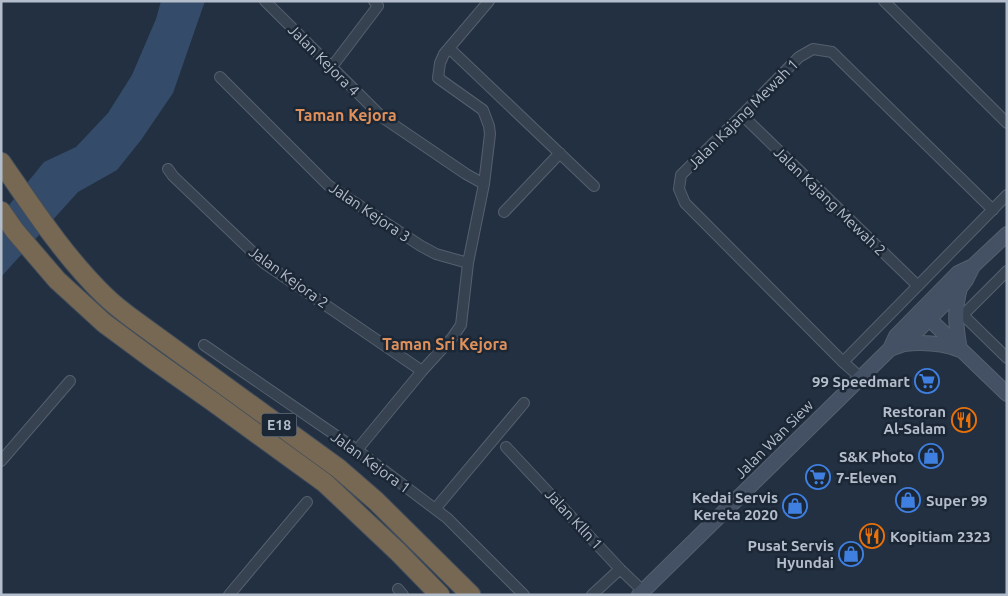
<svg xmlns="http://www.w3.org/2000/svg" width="1008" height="596" viewBox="0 0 1008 596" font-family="Ubuntu,sans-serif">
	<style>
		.water { fill: #344c69 }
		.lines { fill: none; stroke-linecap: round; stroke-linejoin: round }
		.street-casing { stroke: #55606e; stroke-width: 12 }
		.secondary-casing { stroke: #55606e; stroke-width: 16 }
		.highway-casing { stroke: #424d5b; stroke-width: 21 }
		.street { stroke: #374251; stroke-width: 10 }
		.secondary { stroke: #445164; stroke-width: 14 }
		.highway { stroke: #776853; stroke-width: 19 }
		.labels { text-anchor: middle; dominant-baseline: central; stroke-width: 5; stroke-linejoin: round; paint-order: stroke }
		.shield { fill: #1c2736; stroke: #86909e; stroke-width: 1 }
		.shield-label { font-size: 14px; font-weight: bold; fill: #b3bdcb }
		.street-label { font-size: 15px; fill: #b3bdcb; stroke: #1c2736 }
		.poi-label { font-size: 15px; font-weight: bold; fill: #b3bdcb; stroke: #1c2736; text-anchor: end }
		.neighbourhood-label { font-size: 16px; font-weight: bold; fill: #df905b; stroke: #1c2736 }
	</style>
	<rect width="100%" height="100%" fill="#223041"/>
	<!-- water -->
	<path class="water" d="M161 1H205L173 93 141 140 117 170 78 192 1 277V215L44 162 76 147 108 113 132 75 156 19Z"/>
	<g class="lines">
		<defs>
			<path id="street" d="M265 1 382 117 466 174 484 184
				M884 1 1007 123
				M449 48 594 186
				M331 68 378 6 374 1
				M220 77 328 185 421 246 436 254 468 263
				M742 115 918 286
				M168 169 173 176 264 263 422 371
				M504 212 560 153
				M1007 271 963 315 1007 358
				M204 345 357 450 435 509 447 518 524 595
				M843 362 1007 195
				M860 377 843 362 685 203 679 189 681 175 742 115 799 57 813 49 832 52 993 210
				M506 447 620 569 643 591
				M357 450 422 371 452 338 461 325 468 263 484 184 490 134 489 126 483 110 438 78 440 63 444 54 489 1
				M1 461 70 381
				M435 509 524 403
				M398 589 403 595
				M229 595 307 502
				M592 595 620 569"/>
			<path id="secondary" d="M960 288C954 309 956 329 960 350
				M923 313 1007 394
				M904 344C923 342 942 343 960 350
				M890 349 904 344 960 288 966 280 973 266
				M639 595 890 349 896 336 958 273 973 266 1007 234"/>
			<path id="highway" d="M1 162C33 208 64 256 104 295 114 305 126 314 137 322L338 468 376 501 471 595
				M1 211 15 231 57 280 104 323 154 360 212 401 325 483 397 551 440 595"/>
		</defs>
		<!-- street casing -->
		<use href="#street" class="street-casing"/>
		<!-- secondary casing -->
		<use href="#secondary" class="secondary-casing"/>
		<!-- highway casing -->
		<use href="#highway" class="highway-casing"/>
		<!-- street -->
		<use href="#street" class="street"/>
		<!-- secondary -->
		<use href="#secondary" class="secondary"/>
		<!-- highway -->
		<use href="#highway" class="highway"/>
	</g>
	<!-- icons -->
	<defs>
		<symbol id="supermarket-ring" viewBox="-11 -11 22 22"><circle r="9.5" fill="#1c2736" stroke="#3f7fe0" stroke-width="1.5"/><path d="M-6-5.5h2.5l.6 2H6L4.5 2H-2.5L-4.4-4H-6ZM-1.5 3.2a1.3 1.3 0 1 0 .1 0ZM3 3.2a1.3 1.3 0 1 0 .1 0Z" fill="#3f7fe0"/></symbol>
		<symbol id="restaurant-ring" viewBox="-11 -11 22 22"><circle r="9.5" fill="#1c2736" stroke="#e8710a" stroke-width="1.5"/><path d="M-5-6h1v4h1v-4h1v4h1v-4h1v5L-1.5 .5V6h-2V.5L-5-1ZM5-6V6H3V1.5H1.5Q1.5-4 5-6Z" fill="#e8710a"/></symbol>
		<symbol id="shop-ring" viewBox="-11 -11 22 22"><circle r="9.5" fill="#1c2736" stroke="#3f7fe0" stroke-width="1.5"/><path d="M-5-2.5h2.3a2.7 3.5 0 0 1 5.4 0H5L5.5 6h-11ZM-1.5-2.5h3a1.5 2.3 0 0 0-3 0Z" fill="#3f7fe0"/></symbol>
	</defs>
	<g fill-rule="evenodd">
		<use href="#supermarket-ring" x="913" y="367" width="28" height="28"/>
		<use href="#restaurant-ring" x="950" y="406" width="28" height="28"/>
		<use href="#shop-ring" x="917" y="442" width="28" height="28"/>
		<use href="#supermarket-ring" x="804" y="463" width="28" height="28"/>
		<use href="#shop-ring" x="894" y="486" width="28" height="28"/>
		<use href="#shop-ring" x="781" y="492" width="28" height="28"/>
		<use href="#restaurant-ring" x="858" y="522" width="28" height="28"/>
		<use href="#shop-ring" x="837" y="540" width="28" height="28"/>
	</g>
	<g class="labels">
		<!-- shield labels -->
		<rect class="shield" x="261.5" y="413.5" width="35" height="23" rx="4"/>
		<g class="shield-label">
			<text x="279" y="425">E18</text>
		</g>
		<!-- street labels -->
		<g class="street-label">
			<text transform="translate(324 60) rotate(45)">Jalan Kejora 4</text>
			<text transform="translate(743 114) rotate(-45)">Jalan Kajang Mewah 1</text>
			<text transform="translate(830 201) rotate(44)">Jalan Kajang Mewah 2</text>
			<text transform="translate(370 212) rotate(34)">Jalan Kejora 3</text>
			<text transform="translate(289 277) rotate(36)">Jalan Kejora 2</text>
			<text transform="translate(774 439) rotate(-45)">Jalan Wan Siew</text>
			<text transform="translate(371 462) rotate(36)">Jalan Kejora 1</text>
			<text transform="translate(574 519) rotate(47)">Jalan Klln 1</text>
		</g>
		<!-- poi labels -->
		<g class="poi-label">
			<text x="910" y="381">99 Speedmart</text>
			<text x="946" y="411">Restoran<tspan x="946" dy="17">Al-Salam</tspan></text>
			<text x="914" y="456">S&amp;K Photo</text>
			<text x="836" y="477" text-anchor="start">7-Eleven</text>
			<text x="778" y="497">Kedai Servis<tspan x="778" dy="17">Kereta 2020</tspan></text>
			<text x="926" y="500" text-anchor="start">Super 99</text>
			<text x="890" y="536" text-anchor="start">Kopitiam 2323</text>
			<text x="834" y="545">Pusat Servis<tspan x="834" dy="17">Hyundai</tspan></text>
		</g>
		<!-- neighbourhood labels -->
		<g class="neighbourhood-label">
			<text x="346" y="115">Taman Kejora</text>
			<text x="445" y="344">Taman Sri Kejora</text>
		</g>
	</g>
	<!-- border -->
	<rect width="1008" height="596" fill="none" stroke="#b3bdcb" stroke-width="5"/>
</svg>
